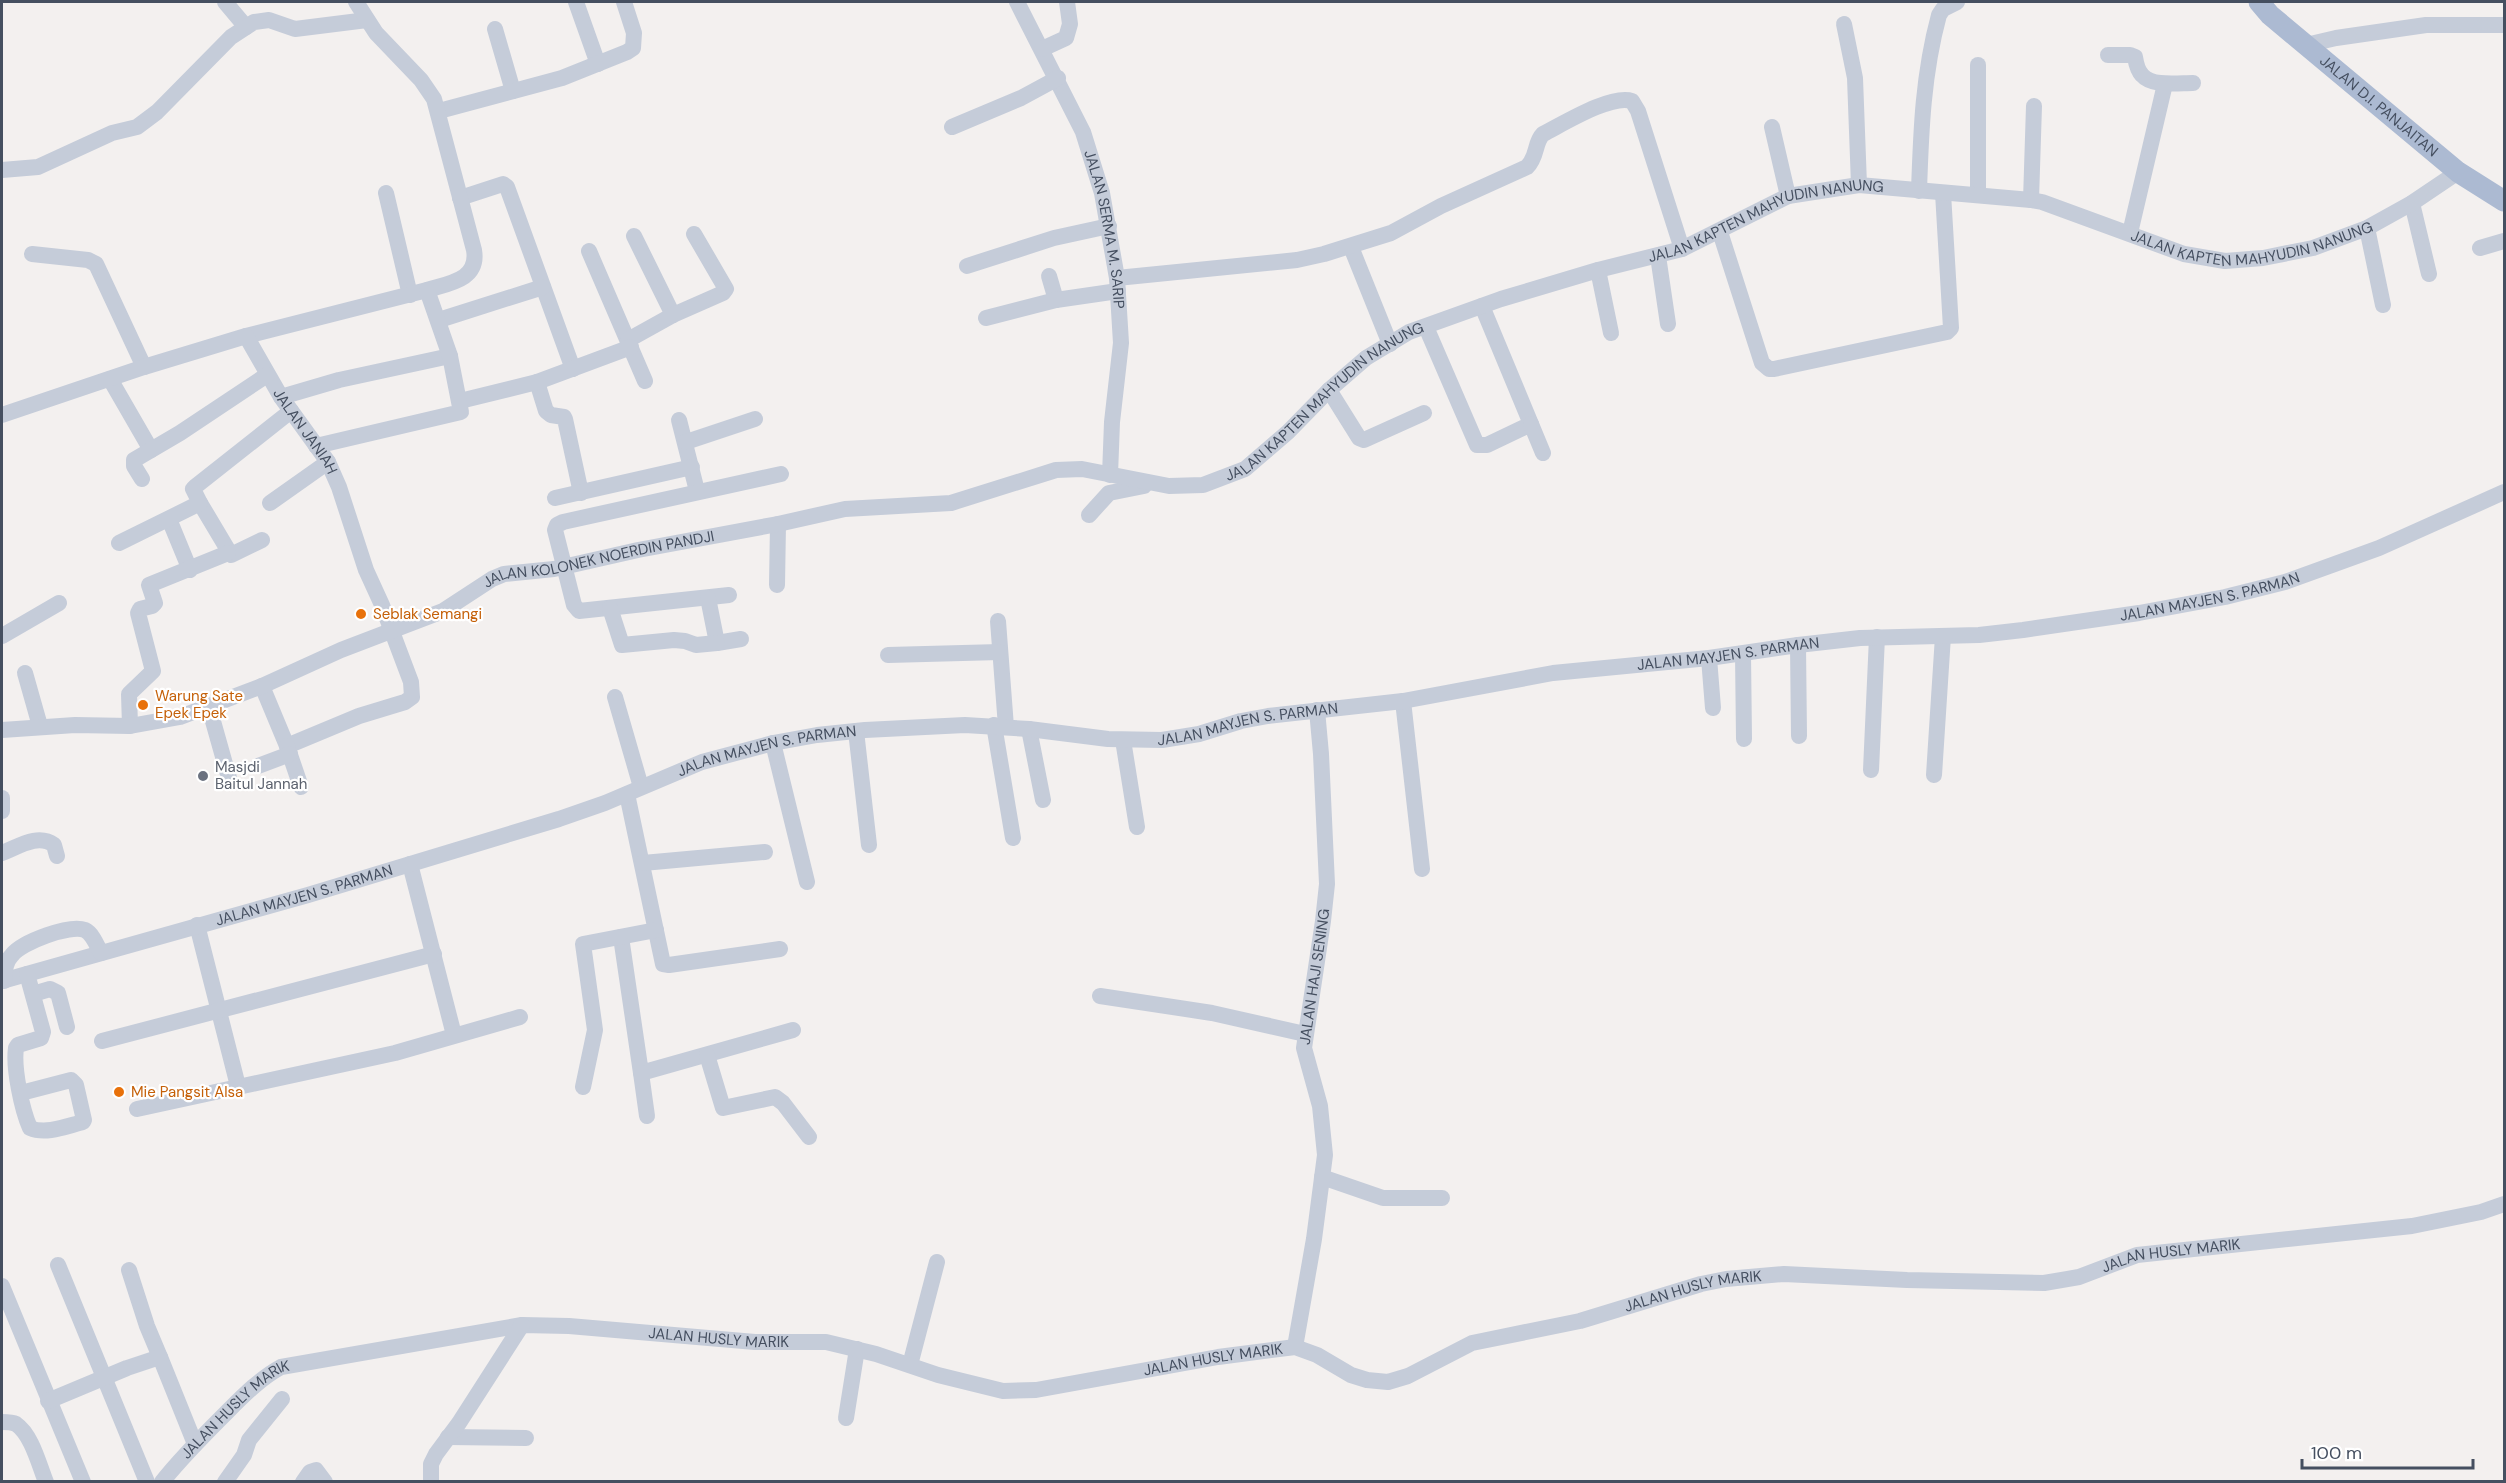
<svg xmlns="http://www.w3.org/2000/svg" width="2506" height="1483" viewBox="0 0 2506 1483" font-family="'DM Sans',sans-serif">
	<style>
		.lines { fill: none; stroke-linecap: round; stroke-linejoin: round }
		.minor { stroke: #c5ccd9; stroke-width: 16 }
		.major { stroke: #acbad2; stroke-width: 21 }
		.food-dot { fill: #e8710a; stroke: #fff; stroke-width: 2 }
		.worship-dot { fill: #6b7280; stroke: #fff; stroke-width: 2 }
		.labels { text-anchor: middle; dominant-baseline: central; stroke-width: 4.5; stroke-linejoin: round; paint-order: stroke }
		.street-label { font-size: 15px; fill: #454f60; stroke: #fff }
		.food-label { font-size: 15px; fill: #c56008; stroke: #fff; text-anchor: start }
		.worship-label { font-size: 15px; fill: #5b616d; stroke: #fff; text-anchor: start }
	</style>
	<rect width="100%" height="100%" fill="#f3f0ef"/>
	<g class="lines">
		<!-- minor -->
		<g class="minor">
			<path d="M225 2 246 27"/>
			<path d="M576 2 598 64"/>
			<path id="s1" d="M1017 2 1083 132 1102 193 1117 278 1121 343 1112 422 1110 475"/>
			<path d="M1844 24 1855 78 1859 185"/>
			<path d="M495 29 513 91"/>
			<path d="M2306 45 2336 38 2426 25H2504"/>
			<path d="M1042 49 1066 38 1070 24 1067 2"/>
			<path d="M2108 55H2130L2135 57C2136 63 2138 71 2142 75 2152 87 2178 83 2193 83"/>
			<path d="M439 111 562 78 627 52 633 48 634 33 624 2"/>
			<path d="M952 127 1021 98 1058 78"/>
			<path d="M1772 127 1788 196"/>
			<path d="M2 170 38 167 112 133 137 127 157 112 231 37 254 22 269 20 295 29 367 20"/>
			<path d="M1919 191C1921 130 1923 74 1939 15L1943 9 1957 2"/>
			<path d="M386 193 410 295"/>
			<path d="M1978 195V65"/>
			<path d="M460 198 503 184 507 187 573 369"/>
			<path d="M2031 200 2034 106"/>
			<path d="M2412 203 2429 274"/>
			<path d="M2367 228 2383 305"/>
			<path d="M1720 232 1762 363 1769 369H1774L1947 332 1951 328 1943 193"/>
			<path d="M2130 233 2165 84"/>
			<path d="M634 236 673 315"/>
			<path d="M1351 247 1390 344"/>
			<path d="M2480 248 2504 241"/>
			<path d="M589 251 645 381"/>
			<path d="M32 254 88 260 96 264 144 367"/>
			<path d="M1658 256 1668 324"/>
			<path d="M967 266 1054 238 1109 226"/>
			<path d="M1598 270 1611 333"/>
			<path d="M1049 276 1056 300"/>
			<path d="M1117 278 1297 260 1324 254 1391 233 1441 206 1527 167C1538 156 1534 143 1543 134 1563 124 1611 94 1632 101L1638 111 1682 249"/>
			<path d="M986 318 1056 300 1118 291"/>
			<path d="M439 320 543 287"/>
			<path d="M1426 327 1477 445H1487L1531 424 1482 306"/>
			<path d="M246 336 427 290C451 283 479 279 474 250L434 99 421 80 376 33 356 2"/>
			<path d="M628 340 673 315 723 293 726 289 694 234"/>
			<path d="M110 379 151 450"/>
			<path d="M537 382 546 411 551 415 564 417 565 419 581 493"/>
			<path d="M1329 390 1359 438 1364 440 1424 413"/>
			<path d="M281 397 339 380 450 356"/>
			<path d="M460 401 537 382 631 347"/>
			<path id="s2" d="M2 415 144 367 246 336 281 397 328 462 339 487 366 570 382 605 411 682 412 697 405 702 359 716 287 746 262 686"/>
			<path d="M679 420 697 491"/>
			<path d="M1531 424 1543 453"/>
			<path d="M686 442 755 419"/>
			<path d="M316 446 461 412 450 356 427 290"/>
			<path d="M142 479 134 466V460L180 433 267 375"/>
			<path d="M555 498 692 467"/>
			<path d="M200 503 231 555 262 540"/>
			<path d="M270 503 328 462"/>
			<path d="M1089 515 1109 493 1144 486"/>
			<path d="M169 519 190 570"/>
			<path d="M119 543 200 503 193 489 196 486 291 411"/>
			<path d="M777 585 778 524"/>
			<path d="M729 595 579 611 574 605 555 530 557 525 563 522 781 474"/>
			<path d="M708 598 717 643 741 639"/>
			<path d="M610 608 622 645 674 640 685 641 696 645 717 643"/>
			<path d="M998 621 1006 727"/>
			<path d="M2 636 59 603"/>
			<path d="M1798 645 1799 736"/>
			<path d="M1743 654 1744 739"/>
			<path d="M888 655 1000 652"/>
			<path d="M1709 658 1713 708"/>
			<path d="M25 673 40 726"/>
			<path d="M615 697 641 787"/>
			<path d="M1403 701 1422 869"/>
			<path d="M209 707 229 778"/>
			<path d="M994 725 1013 838"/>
			<path d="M130 726 129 694 153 671 138 613 140 609 152 606 155 603 149 585 228 553"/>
			<path d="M1029 729 1043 800"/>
			<path id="s3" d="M2 730 75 725 130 726 180 717 262 686 341 650 443 611 492 579 504 574 554 569 638 550 778 524 845 509 951 503 1056 470 1082 469 1169 486 1203 485 1245 469 1288 432 1329 390 1366 358 1409 332 1501 299 1598 270 1682 249 1788 196 1859 185 2031 200 2042 202 2184 254 2225 261 2263 258 2313 248 2367 228 2412 203 2458 172"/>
			<path d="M856 731 869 845"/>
			<path d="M1123 740 1137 827"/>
			<path d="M773 743 807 882"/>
			<path d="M287 746 301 787"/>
			<path d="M258 766 290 754"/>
			<path d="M1871 770 1877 637"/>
			<path d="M1934 775 1943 636"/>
			<path d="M627 794 663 964 669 965 780 949"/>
			<path d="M2 798V811"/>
			<path d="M2 853C18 847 38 833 54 845L57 856"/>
			<path d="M643 863 765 852"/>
			<path d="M410 864 454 1035"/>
			<path d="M197 925 238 1086"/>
			<path d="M621 937 641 1073 793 1030"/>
			<path id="s4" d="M2 981 308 895 559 819 605 803 702 762 773 743 817 735 865 730 965 725 1029 729 1108 739 1162 740 1199 734 1241 721 1268 716 1403 701 1553 673 1709 658 1798 645 1860 638 1979 635 2023 630 2139 613 2225 597 2285 582 2379 548 2504 492"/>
			<path d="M4 981C5 971 5 962 12 955 22 942 70 924 85 930 93 934 97 946 101 953"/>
			<path d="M33 994 50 989 58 993 67 1027"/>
			<path d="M1100 996 1212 1013 1305 1034"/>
			<path d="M102 1041 434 954"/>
			<path d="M707 1055 723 1108 775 1097 783 1103 809 1137"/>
			<path d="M641 1073 647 1116"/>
			<path d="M583 1087 595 1030 583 944 656 930"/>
			<path d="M21 1093 71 1080 76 1085 84 1120 83 1122C67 1126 46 1135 30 1128 22 1110 13 1068 16 1048L18 1045 41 1038 43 1032 27 974"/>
			<path d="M137 1109 395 1053 520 1017"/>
			<path d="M1322 1177 1383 1198H1442"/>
			<path d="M58 1265 147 1482"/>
			<path d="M129 1270 147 1326 160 1357"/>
			<path d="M2 1286 83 1482"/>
			<path id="s5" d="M1295 1347 1314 1239 1325 1155 1320 1106 1304 1048 1323 921 1327 884 1321 754 1317 710"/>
			<path d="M910 1365 937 1262"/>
			<path d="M48 1401 127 1368 160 1357 195 1444"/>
			<path d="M846 1418 857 1349"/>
			<path d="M2 1422C6 1422 12 1422 16 1424 32 1435 39 1465 46 1482"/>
			<path d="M448 1437 526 1438"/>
			<path id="s6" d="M162 1482C181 1458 202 1437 223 1416 241 1398 259 1379 281 1367L522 1325 569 1326 755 1342H826L876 1354 938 1375 1003 1391 1036 1390 1218 1357 1295 1347 1317 1355 1351 1375 1367 1380 1388 1382 1408 1376 1472 1343 1580 1321 1701 1284 1726 1279 1784 1274 1907 1280 2044 1283 2079 1277 2137 1255 2412 1226 2481 1212 2504 1204"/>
			<path d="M225 1482 244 1455 249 1440 282 1399"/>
			<path d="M303 1482 310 1472 316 1470 325 1482"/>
			<path d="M431 1482V1464L436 1454 459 1423 522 1325"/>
		</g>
		<!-- major -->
		<path class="major" id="s7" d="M2259 2 2270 15 2458 172 2504 201"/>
	</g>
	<!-- markers -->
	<g class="food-dot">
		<circle cx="361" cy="614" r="6"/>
		<circle cx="143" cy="705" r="6"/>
		<circle cx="119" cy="1092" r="6"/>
	</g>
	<circle class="worship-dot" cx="203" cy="776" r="6"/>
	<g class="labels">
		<!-- street labels -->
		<g class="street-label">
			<text stroke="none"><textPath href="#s7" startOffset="159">JALAN D.I. PANJAITAN</textPath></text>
			<text stroke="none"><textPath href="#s3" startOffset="1882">JALAN KAPTEN MAHYUDIN NANUNG</textPath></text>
			<text stroke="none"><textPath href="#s3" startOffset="2386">JALAN KAPTEN MAHYUDIN NANUNG</textPath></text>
			<text stroke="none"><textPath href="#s1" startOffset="246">JALAN SERMA M. SARIP</textPath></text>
			<text stroke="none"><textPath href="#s3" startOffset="1396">JALAN KAPTEN MAHYUDIN NANUNG</textPath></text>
			<text stroke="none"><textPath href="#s2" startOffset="369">JALAN JANIAH</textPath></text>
			<text stroke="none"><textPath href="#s3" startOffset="630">JALAN KOLONEK NOERDIN PANDJI</textPath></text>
			<text stroke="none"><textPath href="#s4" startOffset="2258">JALAN MAYJEN S. PARMAN</textPath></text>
			<text stroke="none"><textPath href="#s4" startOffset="1772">JALAN MAYJEN S. PARMAN</textPath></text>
			<text stroke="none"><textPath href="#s4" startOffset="1286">JALAN MAYJEN S. PARMAN</textPath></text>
			<text stroke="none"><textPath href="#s4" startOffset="800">JALAN MAYJEN S. PARMAN</textPath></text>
			<text stroke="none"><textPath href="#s4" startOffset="314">JALAN MAYJEN S. PARMAN</textPath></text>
			<text stroke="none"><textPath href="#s5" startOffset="376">JALAN HAJI SENING</textPath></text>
			<text stroke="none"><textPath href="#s6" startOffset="2100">JALAN HUSLY MARIK</textPath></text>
			<text stroke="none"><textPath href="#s6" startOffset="1616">JALAN HUSLY MARIK</textPath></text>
			<text stroke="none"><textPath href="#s6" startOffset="608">JALAN HUSLY MARIK</textPath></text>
			<text stroke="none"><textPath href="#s6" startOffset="1112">JALAN HUSLY MARIK</textPath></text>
			<text stroke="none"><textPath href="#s6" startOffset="104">JALAN HUSLY MARIK</textPath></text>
		</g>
		<!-- food labels -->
		<g class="food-label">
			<text x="373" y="614">Seblak Semangi</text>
			<text x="155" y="696">Warung Sate<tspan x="155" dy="17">Epek Epek</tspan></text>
			<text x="131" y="1092">Mie Pangsit Alsa</text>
		</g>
		<!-- worship labels -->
		<g class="worship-label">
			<text x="215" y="767">Masjdi<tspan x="215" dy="17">Baitul Jannah</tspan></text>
		</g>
	</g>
	<!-- border -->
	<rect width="2506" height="1483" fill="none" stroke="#454f60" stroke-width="6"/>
	<!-- scale -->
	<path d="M2302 1459v9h171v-9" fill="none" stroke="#454f60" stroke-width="3"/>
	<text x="2311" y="1459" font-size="18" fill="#454f60" stroke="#ffffff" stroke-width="4.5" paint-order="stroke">100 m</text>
</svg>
